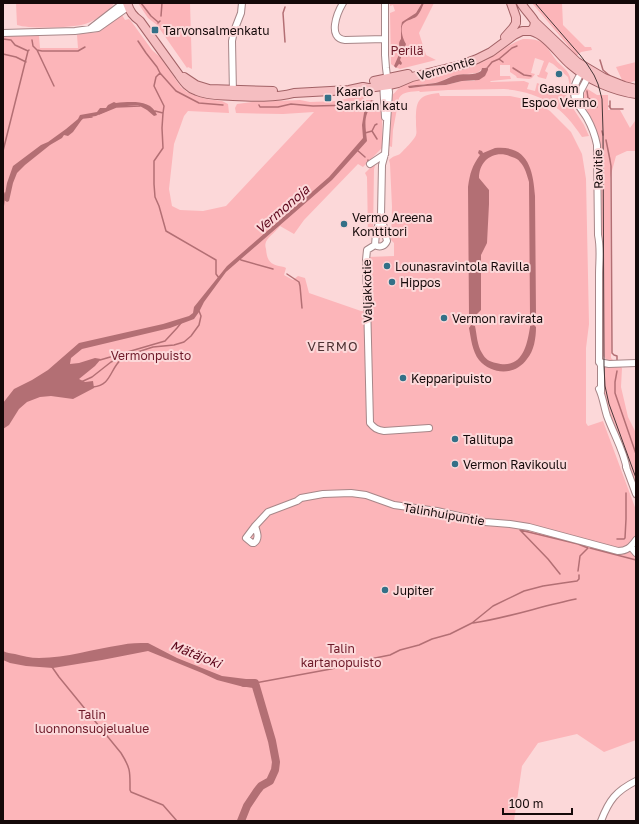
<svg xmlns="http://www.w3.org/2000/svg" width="639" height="824" viewBox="0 0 639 824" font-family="'Golos Text',sans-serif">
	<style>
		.green { fill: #fcb5b9; fill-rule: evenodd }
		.water { fill: #b36f74 }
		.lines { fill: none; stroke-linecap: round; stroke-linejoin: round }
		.stream { stroke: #b36f74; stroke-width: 1.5 }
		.river { stroke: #b36f74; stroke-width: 8 }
		.minor-casing { stroke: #a78688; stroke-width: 8 }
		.major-casing { stroke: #a26266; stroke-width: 10 }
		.minor { stroke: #fff; stroke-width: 6 }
		.major { stroke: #f5bec1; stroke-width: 8 }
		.tram { stroke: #483738; stroke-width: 1 }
		.poi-dot { fill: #337087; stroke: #fcd8d9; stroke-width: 1.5 }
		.labels { text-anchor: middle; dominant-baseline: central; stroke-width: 4; stroke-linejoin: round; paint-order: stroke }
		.poi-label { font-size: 12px; fill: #140909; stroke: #fcd8d9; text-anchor: start }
		.park-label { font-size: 12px; fill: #6d1928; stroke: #fcd8d9 }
		.street-label { font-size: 12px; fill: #140909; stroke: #fcd8d9 }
		.water-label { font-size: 13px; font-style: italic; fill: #5d061b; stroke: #fcd8d9 }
		.neighbourhood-label { font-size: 13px; letter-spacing: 1px; fill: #4d3233; stroke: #fcd8d9 }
	</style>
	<rect width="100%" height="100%" fill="#fcd8d9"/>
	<!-- green -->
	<path class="green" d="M16 3H114C112 10 93 22 85 24 73 28 29 29 17 25Z
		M138 3H190L192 69 188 67 187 68 157 25 148 18Z
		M390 3H434L419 33 426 55 436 60 400 69 395 67 391 64 390 13 395 11 393 5 390 6Z
		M532 3H562L563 25 585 47H591L592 50 581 52 578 55H576Z
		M122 15 125 20 129 19 131 21 152 50 160 57 181 87 187 92 199 97 207 99 222 101 228 104 229 113 188 111 184 116 174 144 169 189 172 206 180 210 203 211 226 206 314 112 283 114 236 113 235 108 237 104 252 102 300 100 310 102 337 101 349 98 363 95 364 100H371L378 103C384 113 382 133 382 144V148L363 167 358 164 304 220 294 234 280 226C277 230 269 237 267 240 265 243 265 246 266 249 267 262 271 265 284 267L286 268 284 275 293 280 298 276 305 278 309 293 361 311H369L368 257 394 256V243L391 240 392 207 390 164 389 160C393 156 396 156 400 154 403 151 415 139 416 135 417 132 416 128 416 125 416 104 415 95 439 93L440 96H510L534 101 550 111 571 132 582 154 586 179 589 324 586 348V423L588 426 603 421 636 510V740L604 752 577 734 538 743 522 766 514 821H3V36H18L38 35 39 36 40 48H78L77 35C85 32 93 34 100 31 108 26 114 19 122 15Z
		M523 39C528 39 534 39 539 41 547 44 551 54 556 60 560 65 568 70 570 77 571 80 571 83 570 86L568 77 553 64 549 62 545 71 548 73 546 79 538 77 537 75H539L544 61 535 58 531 73 535 74 532 78 529 79 517 78 516 76 510 72V65H500V76H510L511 79 491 81 490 82 524 81 529 83 527 89 535 91 537 83 565 93 569 102 584 125 589 136 582 137C563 107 541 92 504 89L448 90 420 92 419 91C412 92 403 91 399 98L393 130 392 147 389 146V129L392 95C395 93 396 91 398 89 403 85 409 83 415 81 436 73 459 72 480 63 496 57 507 44 523 39ZM488 67V70L474 81H462L446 85 426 86 411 88H409V86L428 84 440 82 447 78 457 75 477 73 481 70 482 68H485Z
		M636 62V82L634 81 630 83 627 82H623L616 67Z
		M586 88 597 95H608V110H620L630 128 635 121 636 122V133L635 135 636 138V151H627L616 156 610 178 611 358 615 362 608 361 603 356 602 349 601 316 600 153C600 145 599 138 596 130 591 116 579 104 586 88Z
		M373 165H374L375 166 374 169 373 233 370 236 368 235 367 177 365 173Z
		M619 365 622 368 621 387 628 417 636 433V487L607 409 603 394V367Z"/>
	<!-- water -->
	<path class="water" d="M422 3H424C422 7 420 14 416 17 413 19 407 20 404 23 399 27 403 40 406 44L400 60 402 63 401 65 399 64 396 68 394 66 401 50C399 46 398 43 401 39V27L402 22 416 13Z
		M488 67V70L485 76 479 80 462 81 446 85 426 86 411 88H409L408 86C419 84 429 85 439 82 445 80 451 76 457 75 465 73 474 76 481 71L482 68H485Z
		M371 100 374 101C363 117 365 122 367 141L332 180 226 272 204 302 199 312 194 319 170 328 82 349 71 358 70 364 79 363 95 358 101 359 95 366 79 379 85 382 93 381 94 388 73 399 51 396 40 397 27 402 19 409 9 425 3 429V403L14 389 32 380 48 370 79 343 163 324 189 316 193 313 194 307 227 266 329 177 363 138 362 125 364 113 365 109 367 107Z
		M114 102 116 103C130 102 151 99 157 115L154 116 147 110 138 105 116 107 100 114 96 116 83 118 73 132 68 136 64 135 62 138 50 145 25 165 17 173 13 183 9 201 7 202 4 200 7 183 13 166 41 145 48 142 66 129 78 119 80 115 97 112 100 108H106L108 105Z
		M495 148C528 145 533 169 535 196L536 315 534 318 532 319 530 317 529 182C527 175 525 167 520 162 518 159 515 158 512 157 495 149 479 160 479 178L489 190V204L487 243 481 255V310L476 315 475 317 473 318 470 317 469 315 468 187C470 173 472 166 480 155L478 153 479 150 482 151 483 153Z
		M471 325 475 326C477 335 477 345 482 353 485 359 490 362 496 363 522 370 527 346 530 327V326L534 325 536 327C536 338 534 351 527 359 515 376 492 375 479 360 472 351 471 338 469 328Z
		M148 643 177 658 222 676 254 680 255 683 253 688 240 686 217 680 202 673 148 651 102 660 53 668 26 666 10 663 3 660V651C7 653 10 653 15 654 23 656 30 658 39 658 67 658 93 649 121 645 130 643 139 643 148 643Z"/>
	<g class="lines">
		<!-- stream -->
		<path class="stream" d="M141 3 151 16 158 22
			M285 7 283 13 285 42
			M161 16 162 3
			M158 23 160 21
			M3 39 11 40 15 45 28 51
			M32 40 33 46
			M138 41 146 53 157 67 160 73 176 91 199 103 223 105
			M33 46 37 50 54 86
			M37 50 42 51H78L85 47
			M3 54 16 57 26 62
			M499 59 503 62
			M600 60 603 70 610 76
			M488 67 492 62 499 59 512 48 517 46
			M513 68 524 75 531 76
			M160 73 156 77 154 86 164 106 163 113 162 128 163 148 154 161V184L155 197 159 206 166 231 216 260V274L219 278
			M587 91 588 98 595 102 597 107
			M259 105 260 107H278L291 104 313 106 355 105 361 106 366 109
			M609 106 611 109H623
			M610 107V101
			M155 111 163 113
			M99 114 116 107 140 106
			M79 121 83 118 92 117
			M372 131 377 139
			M602 131 603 135
			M365 133 372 131 375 125 377 124
			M606 140 610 160 611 166 612 353 614 355 617 356V361
			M357 150 365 157
			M3 151 28 51 29 50
			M368 160V161
			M3 208 5 193
			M239 258 241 260 273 269
			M287 274 299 282 300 286 302 308
			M100 360 165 341 177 328 181 323
			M617 371 615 382V393L636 454
			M81 382 92 377 111 362 119 358 153 347 174 345 184 342 191 336 199 325 201 316 199 311
			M93 387C109 385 109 375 117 364 119 361 122 359 124 357
			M617 539H624L625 538 626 519V493
			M590 548 636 560
			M578 571 580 556 588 548
			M560 574 548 559 520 530 578 544 588 548
			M473 623C508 618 541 606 576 599
			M52 667 59 677 121 753C131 769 130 772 130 790L131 792 163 805 177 821
			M255 683 331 669 360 661 390 655 400 650 419 645 432 639 450 634 472 623 493 606 524 591 543 586 563 583 577 581 579 579V575"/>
		<!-- river -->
		<path class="river" d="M241 821 247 806 257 791 261 786 270 781 275 770 276 762 272 741 255 683H244"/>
		<defs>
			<path id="minor" d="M343 3C337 13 327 38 345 40L385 39
				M385 3V55L386 68 389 92 385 154 382 165 381 215 387 241C385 246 380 248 375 245L367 250 366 260 370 423C374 428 377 430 384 431L429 428
				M91 28 122 4 127 3
				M3 33 75 31 98 28 125 9 127 3
				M583 70C579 77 573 85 574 93 574 102 583 111 587 118 592 127 595 135 597 145L598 235C601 249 599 261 599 275 599 304 599 333 599 362L601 365V392
				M383 82 385 117
				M233 94 232 41 234 31 241 13 242 3
				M580 107V92L589 75
				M370 164 385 154
				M375 245 376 233 381 216
				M599 362 609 364 636 363
				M599 389C603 397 604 407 607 416 614 435 624 451 627 470
				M626 467 636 494
				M255 526C257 532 260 539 254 543H252L246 538 255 526 268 512 297 501 301 498 323 494 351 493 366 495 394 505 437 511 485 522 510 524 529 527 618 551C627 551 631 547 636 540
				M631 547 636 553
				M601 821C609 800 616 791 636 781"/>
			<path id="major" d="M127 3C130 12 133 16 140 21L179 75C184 82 188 88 197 91 208 96 221 95 233 96 253 97 275 98 294 93L349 90 363 87 368 88 389 85 398 83 412 77 461 65 477 59 491 52 514 35 522 31H531L534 27 535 22
				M511 3 516 17V23
				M521 3C525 10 531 15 535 22L577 62 604 78 624 86 636 89
				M531 31C548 36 558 54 571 65 588 80 614 91 636 94
				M505 37 513 28 516 23
				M184 77 196 85 209 89 273 91
				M374 81 408 74"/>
		</defs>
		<!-- minor casing -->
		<use href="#minor" class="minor-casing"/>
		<!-- major casing -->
		<use href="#major" class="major-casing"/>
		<!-- minor -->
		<use href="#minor" class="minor"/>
		<!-- major -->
		<use href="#major" class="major"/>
		<!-- tram -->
		<path class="tram" d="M535 3 580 55 587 64 594 75 598 84 602 99 603 131 604 366 605 386 609 404 636 478"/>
	</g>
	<!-- markers -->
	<g class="poi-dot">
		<rect x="151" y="26" width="8" height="8" rx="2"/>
		<circle cx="559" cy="74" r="4"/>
		<rect x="324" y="94" width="8" height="8" rx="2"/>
		<circle cx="344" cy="224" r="4"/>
		<circle cx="387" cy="266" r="4"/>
		<circle cx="392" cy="282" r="4"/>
		<circle cx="444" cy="318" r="4"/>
		<circle cx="403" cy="378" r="4"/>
		<circle cx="455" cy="439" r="4"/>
		<circle cx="455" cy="464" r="4"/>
		<circle cx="385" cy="590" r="4"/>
	</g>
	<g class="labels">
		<!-- poi labels -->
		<g class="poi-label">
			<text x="163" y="30">Tarvonsalmenkatu</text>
			<text x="559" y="88" text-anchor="middle">Gasum<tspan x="559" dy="14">Espoo Vermo</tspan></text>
			<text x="336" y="91">Kaarlo<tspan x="336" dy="14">Sarkian katu</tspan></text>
			<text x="352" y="217">Vermo Areena<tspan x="352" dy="14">Konttitori</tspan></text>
			<text x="395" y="266">Lounasravintola Ravilla</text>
			<text x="400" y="282">Hippos</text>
			<text x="452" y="318">Vermon ravirata</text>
			<text x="411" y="378">Kepparipuisto</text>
			<text x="463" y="439">Tallitupa</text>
			<text x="463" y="464">Vermon Ravikoulu</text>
			<text x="393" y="590">Jupiter</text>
		</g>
		<!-- park labels -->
		<g class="park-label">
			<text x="407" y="50">Perilä</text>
			<text x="151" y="355">Vermonpuisto</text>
			<text x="341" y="648">Talin<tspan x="341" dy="14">kartanopuisto</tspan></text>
			<text x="92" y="714">Talin<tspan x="92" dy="14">luonnonsuojelualue</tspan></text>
		</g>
		<!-- street labels -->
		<g class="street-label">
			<text transform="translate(446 68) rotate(-16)">Vermontie</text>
			<text transform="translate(598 169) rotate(-91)">Ravitie</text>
			<text transform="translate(367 291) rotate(-91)">Valjakkotie</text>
			<text transform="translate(444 514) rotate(10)">Talinhuipuntie</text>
		</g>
		<!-- water labels -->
		<g class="water-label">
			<text transform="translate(282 209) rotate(-41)">Vermonoja</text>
			<text transform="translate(196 654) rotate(22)">Mätäjoki</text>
		</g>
		<!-- neighbourhood labels -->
		<g class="neighbourhood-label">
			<text x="333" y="346">VERMO</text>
		</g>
	</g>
	<!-- border -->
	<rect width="639" height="824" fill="none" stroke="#140909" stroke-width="8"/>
	<!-- scale -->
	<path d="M503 808v6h69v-6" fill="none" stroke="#140909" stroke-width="2"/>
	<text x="509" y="808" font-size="12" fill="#140909" stroke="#fcd8d9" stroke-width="3" paint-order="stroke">100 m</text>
</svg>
